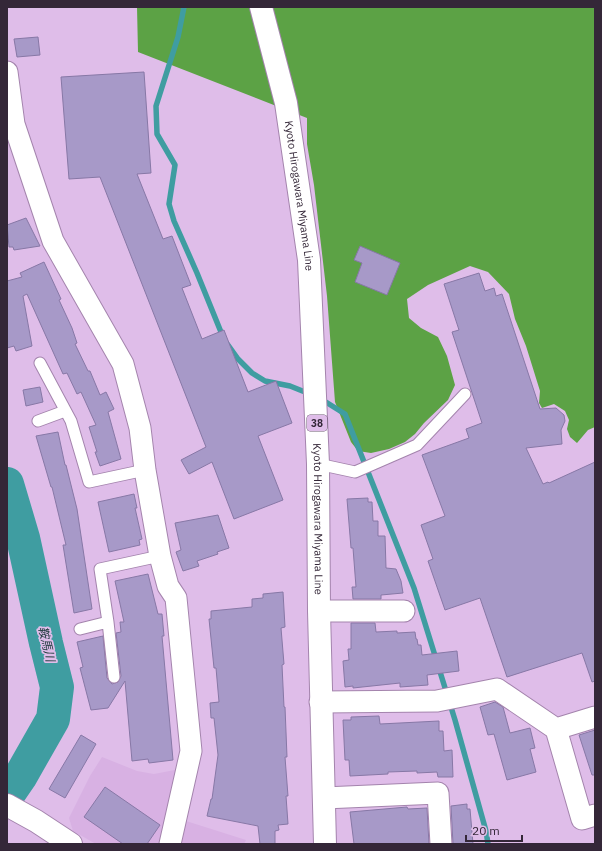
<svg xmlns="http://www.w3.org/2000/svg" width="602" height="851" viewBox="0 0 602 851" font-family="'IBM Plex Sans','Noto Sans JP',sans-serif">
	<style>
		.built { fill: #d8b1e3 }
		.forest { fill: #5ca245 }
		.lines { fill: none; stroke-linecap: round; stroke-linejoin: round }
		.stream { stroke: #3f9da1; stroke-width: 5.5 }
		.river { stroke: #3f9da1; stroke-width: 34 }
		.building { fill: #a799c8; stroke: #8778a6 }
		.lane-casing { stroke: #a484ad; stroke-width: 13 }
		.street-casing { stroke: #a484ad; stroke-width: 23 }
		.primary-casing { stroke: #a484ad; stroke-width: 24 }
		.lane { stroke: #fff; stroke-width: 11 }
		.street { stroke: #fff; stroke-width: 21 }
		.primary { stroke: #fff; stroke-width: 22 }
		.labels { text-anchor: middle; dominant-baseline: central; stroke-width: 3.5; stroke-linejoin: round; paint-order: stroke }
		.shield { fill: #dfbde9; stroke: #67546d; stroke-width: 1 }
		.shield-label { font-size: 10px; font-weight: bold; fill: #342738 }
		.street-label { font-size: 11px; fill: #342738; stroke: #dfbde9 }
		.water-label { font-size: 12px; font-style: italic; fill: #1b3839; stroke: #dfbde9 }
	</style>
	<rect width="100%" height="100%" fill="#dfbde9"/>
	<!-- built -->
	<path class="built" d="M102 757 137 771 154 774 185 768 164 844H96L73 831 69 818 90 776Z
		M186 821 246 840 244 844H182Z"/>
	<!-- forest -->
	<path class="forest" d="M137 7H595V427L588 430 577 443 570 437 567 429 569 420 565 411 554 404 542 408 539 403 540 391 526 346 515 319 509 294 488 272 470 266 428 285 407 299 409 318 421 328 438 337 447 356 455 385 448 400 424 423 415 434 405 442 389 449 371 453 358 451 351 442 335 402 327 296 314 185 307 144V118L138 52Z"/>
	<g class="lines">
		<!-- stream -->
		<path class="stream" d="M184 7 178 37 156 106 157 134 175 165 169 204 174 221 197 273 223 337
			M228 345 238 359 252 373 265 381 290 386 310 394
			M321 399 345 414 414 588 455 720 486 831 488 844"/>
		<!-- river -->
		<path class="river" d="M7 484 23 538 46 643 57 687 53 719 20 777 7 796"/>
	</g>
	<!-- building -->
	<path class="building" d="M38 37 40 55 17 57 14 39Z
		M144 72 151 173 137 174 163 239 172 236 191 285 182 288 202 339 224 330 248 392 276 381 292 423 258 436 283 500 234 519 212 462 189 474 181 460 206 447 100 177 69 179 61 77Z
		M26 218 40 246 14 250 13 247H9L7 225Z
		M360 246 400 263 387 295 355 282 362 263 354 260Z
		M44 262 61 299 59 300 72 328 77 343 75 344 88 371H90L100 395 106 392 114 409 108 412 121 459 100 466 95 452H97L89 427 96 425 81 392 77 394 67 373 63 374 27 294 23 296 32 346 16 351 14 346 7 348V281L22 277 20 273Z
		M479 273 485 291 494 288 496 296 502 294 540 409 556 408 564 415 565 421 561 430 562 444 526 448 543 484 548 482 549 483 595 462V681L592 682 582 653 507 677 480 598 445 610 428 561 433 559 421 525 445 516 422 455 469 438 466 429 482 423 452 332 459 330 444 284Z
		M40 387 43 402 26 406 23 390Z
		M58 432 65 465H66L77 509 92 609 74 613 63 545H66L52 487H51L36 436Z
		M134 494 137 508H135L142 539 139 540 140 545 109 552 98 502Z
		M368 498V502H372L373 521H378V536H385L386 568 396 569 401 581 403 593 381 595V599H353L352 587H356L353 548H351L347 499Z
		M218 515 229 548 217 552 218 554 197 561 199 566 183 571 176 552 181 550 175 523Z
		M148 574 158 614H162L164 636H162L173 760 149 763 148 759 132 761 125 681 108 708 91 710 80 668 83 667 77 642 103 636 107 678 112 684 118 682 121 676 116 633 121 632 120 622H124L115 581Z
		M283 592 285 627 281 628 284 664 282 665 284 707H285L287 757H285L288 796H286L288 824 278 825 279 830 275 831V844H260L258 826 207 816 211 799H212L218 755 214 718H211L210 703 219 702 216 668H214L209 619H211V611L252 607V599L263 598V594Z
		M351 623H375L376 632 397 631V633L415 632 416 639H417L418 645H421L422 655 457 651 459 671 427 675 428 685 400 687V683L353 688V686L345 687 343 661 349 660 348 649H351Z
		M495 702 503 707 510 733 530 728 535 748 530 749 536 772 507 780 494 734 488 735 480 707Z
		M379 716 380 724 439 721V731H443L444 751 452 750 453 777H438L437 772 417 773V771L388 772V774L350 776 349 760H345L343 720H351V717Z
		M595 730V775H592L579 735Z
		M81 735 96 744 65 798 49 789Z
		M105 787 160 825 147 844H123L84 817Z
		M467 804V809H470L473 844H453L451 806Z
		M407 807 408 809 427 808 429 844H354L350 812Z"/>
	<g class="lines">
		<defs>
			<path id="lane" d="M40 363 71 421 89 482 145 470
				M38 421 65 411
				M318 464 355 472 417 445 465 394
				M80 629 108 622
				M114 677 108 622 100 569 160 556"/>
			<path id="street" d="M7 72 14 124 53 241 123 364 140 428 145 470 160 556 168 586 176 598 191 751 170 844
				M319 611H404
				M320 702 437 701 497 689 556 729 582 819 595 815
				M556 729 595 717
				M324 798 438 793 441 844"/>
			<g id="primary">
				<path id="s1" d="M261 7 286 103 309 260 318 464 319 611 325 844"/>
				<path d="M7 805 36 821 71 844"/>
			</g>
		</defs>
		<!-- lane casing -->
		<use href="#lane" class="lane-casing"/>
		<!-- street casing -->
		<use href="#street" class="street-casing"/>
		<!-- primary casing -->
		<use href="#primary" class="primary-casing"/>
		<!-- lane -->
		<use href="#lane" class="lane"/>
		<!-- street -->
		<use href="#street" class="street"/>
		<!-- primary -->
		<use href="#primary" class="primary"/>
	</g>
	<g class="labels">
		<!-- shield labels -->
		<rect class="shield" x="307" y="415" width="20" height="16" rx="3"/>
		<g class="shield-label">
			<text x="317" y="423">38</text>
		</g>
		<!-- street labels -->
		<g class="street-label">
			<text stroke="none"><textPath href="#s1" startOffset="193">Kyoto Hirogawara Miyama Line</textPath></text>
			<text stroke="none"><textPath href="#s1" startOffset="517">Kyoto Hirogawara Miyama Line</textPath></text>
		</g>
		<!-- water labels -->
		<g class="water-label">
			<text transform="translate(47 644) rotate(77)">鞍馬川</text>
		</g>
	</g>
	<!-- border -->
	<rect width="602" height="851" fill="none" stroke="#342738" stroke-width="16"/>
	<!-- scale -->
	<path d="M466 835v6h56v-6" fill="none" stroke="#342738" stroke-width="2"/>
	<text x="472" y="835" font-size="12" fill="#342738" stroke="#dfbde9" stroke-width="3" paint-order="stroke">20 m</text>
</svg>
